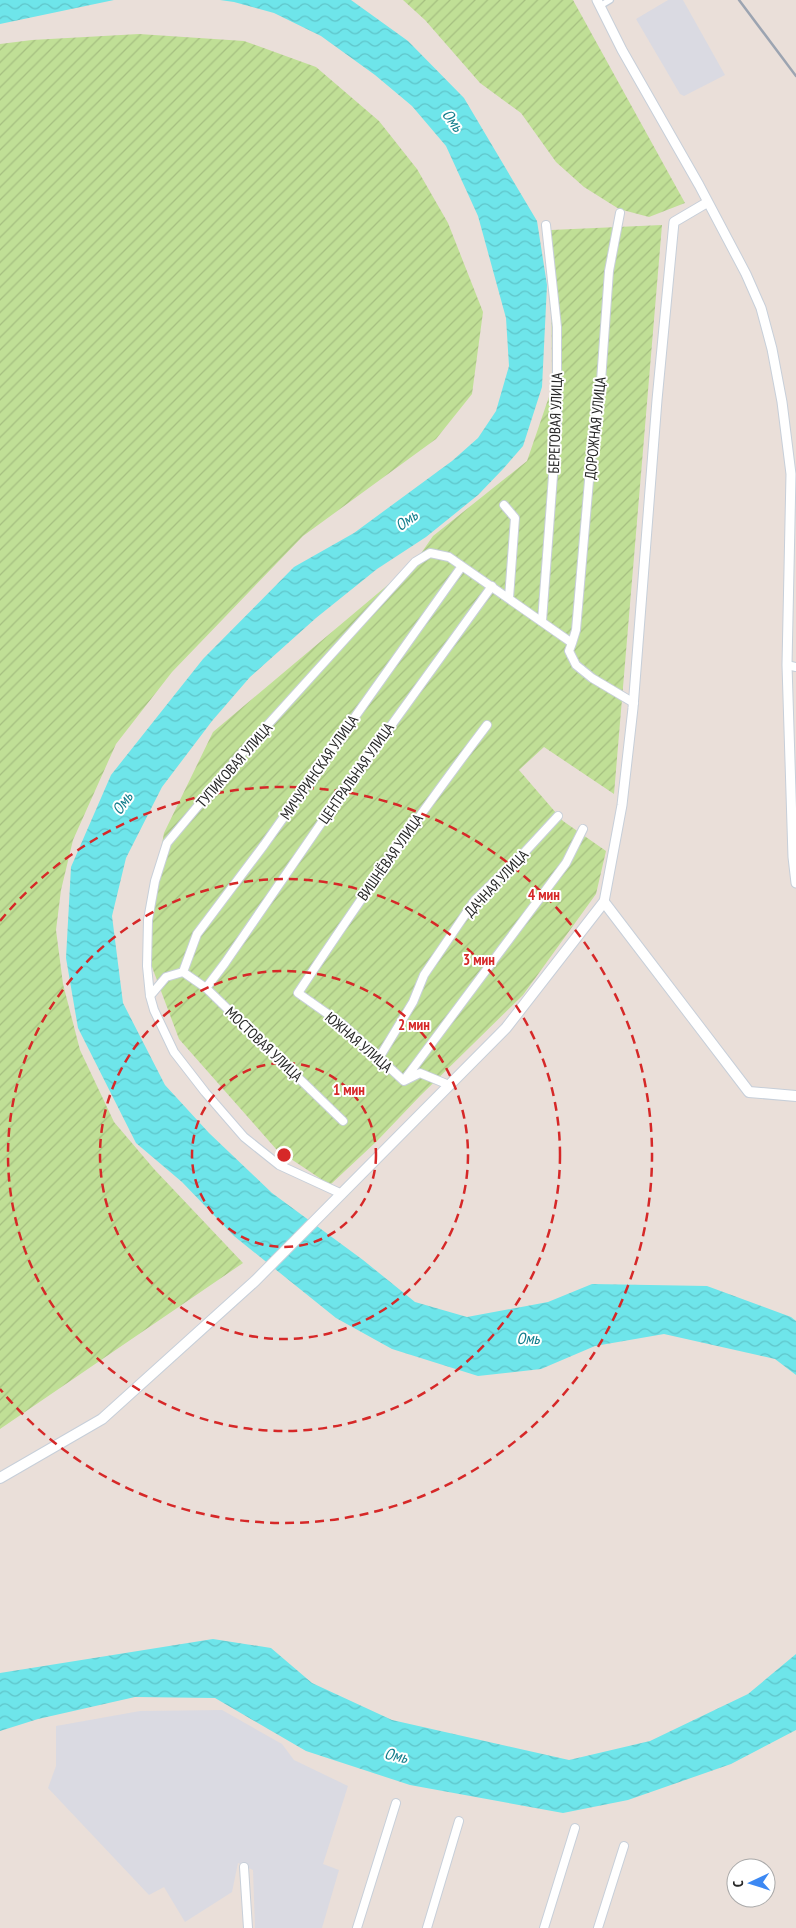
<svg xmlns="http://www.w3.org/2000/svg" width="796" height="1928" viewBox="0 0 796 1928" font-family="'PT Sans Narrow',sans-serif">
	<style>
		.industrial { fill: #dadae2 }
		.garden { fill: url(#garden-furrows) }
		.water { fill: url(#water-waves) }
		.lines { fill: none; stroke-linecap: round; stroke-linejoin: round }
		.pedestrian-casing { stroke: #c7cfd9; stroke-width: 8 }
		.minor-casing { stroke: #c7cfd9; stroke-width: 10 }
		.tertiary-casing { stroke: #c7cfd9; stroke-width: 11 }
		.secondary-casing { stroke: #c7cfd9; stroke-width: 12 }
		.pedestrian { stroke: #fff; stroke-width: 5.5 }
		.minor { stroke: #fff; stroke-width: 8 }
		.tertiary { stroke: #fff; stroke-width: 9 }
		.secondary { stroke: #fff; stroke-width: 10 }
		.rail { stroke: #9ca4b1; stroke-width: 2.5 }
		.ring { fill: none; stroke: #d62828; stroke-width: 2.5; stroke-dasharray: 9 6 }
		.labels { text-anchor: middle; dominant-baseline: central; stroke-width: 4; stroke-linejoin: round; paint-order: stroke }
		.street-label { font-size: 15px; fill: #272727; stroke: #fff }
		.water-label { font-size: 16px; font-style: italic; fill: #117d8b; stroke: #fff }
		.centre { fill: #d62828; stroke: #fff; stroke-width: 2.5 }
		.ring-label { font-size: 15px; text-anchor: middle; font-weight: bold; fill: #d62828; stroke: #fff; stroke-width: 4; stroke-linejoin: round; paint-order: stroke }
	</style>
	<defs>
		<pattern id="garden-furrows" width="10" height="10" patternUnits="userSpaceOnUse" patternTransform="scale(1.25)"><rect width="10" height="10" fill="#c0df96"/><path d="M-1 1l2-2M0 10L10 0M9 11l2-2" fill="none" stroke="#a5bf81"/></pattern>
		<pattern id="water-waves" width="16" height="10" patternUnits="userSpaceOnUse" patternTransform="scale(1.25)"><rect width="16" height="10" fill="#6ee5ea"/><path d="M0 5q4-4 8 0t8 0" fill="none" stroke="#5fc4c9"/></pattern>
	</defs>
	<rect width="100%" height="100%" fill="#eadfd9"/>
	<!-- industrial -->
	<path class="industrial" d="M668 0H683L725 75 684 96 680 94 636 19Z
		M222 1710 282 1744 294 1760 348 1786 323 1864 339 1870 322 1928H255L253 1870 238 1863 232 1892 185 1922 164 1887 149 1895 48 1788 56 1766V1726L140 1711Z"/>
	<!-- garden -->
	<path class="garden" d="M403 0H573L685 203 649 217 619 209 584 187 556 162 521 113 480 83 425 20Z
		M139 34 244 41 316 67 379 121 417 169 448 223 483 312 472 394 436 439 303 536 172 672 116 744 73 840 61 890 56 930 63 984 80 1050 114 1122 154 1169 243 1263 0 1429V44L32 40Z
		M662 225 614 794 544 747 519 770 563 821 606 851 596 894 523 995 420 1096 377 1141 330 1185 276 1149 179 1039 143 943 164 833 213 732 415 562 433 536 527 461 552 388 551 230Z"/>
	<!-- water -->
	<path class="water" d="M0 0H114L0 24Z
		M220 0H351L408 41 464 98 537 221 547 285 542 387 523 446 503 469 478 495 426 537 377 569 316 618 250 677 212 721 162 787 126 858 112 916 123 1003 165 1085 209 1133 272 1193 363 1260 415 1302 467 1317 548 1302 592 1284 707 1286 791 1317 796 1321V1375L775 1359 664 1334 595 1346 541 1369 478 1376 392 1349 336 1318 234 1236 182 1182 136 1143 78 1028 66 958 71 867 111 775 203 659 294 567 354 533 452 461 478 438 496 411 509 366 506 318 478 216 446 146 412 106 375 75 321 36 274 13 234 2Z
		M213 1639 271 1648 312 1683 392 1720 569 1760 650 1741 748 1694 796 1654V1730L731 1764 628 1800 563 1813 410 1785 306 1751 215 1698 135 1697 38 1719 0 1731V1673Z"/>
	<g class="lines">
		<defs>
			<path id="pedestrian" d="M600 6 610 0"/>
			<path id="minor" d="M504 505 515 518 509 598
				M542 621 557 423V327L546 225
				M572 643 576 630 590 469 601 381 609 271 620 213
				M787 665 796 667
				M183 972 197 934 264 845 462 566
				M206 988 343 1121
				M150 996 166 977 183 972 206 988 225 963 333 806 492 586
				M379 1058 413 1002 424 975 475 900 522 855 558 816
				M405 1079 566 863 583 829
				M449 1085 420 1073 404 1081 342 1024 298 993C359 901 421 812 487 725
				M342 1194 279 1165 244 1137 205 1092 174 1052 154 1010 150 996 147 966 148 920 155 881 167 843 243 752 415 562 430 553 449 557 572 643 569 651 576 665 592 678 634 703
				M244 1867 248 1928
				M357 1928 396 1803
				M427 1928 459 1821
				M544 1928 575 1828
				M598 1928 624 1846"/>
			<path id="tertiary" d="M597 0 622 50 699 185 746 274 761 308 772 349 782 402 791 474 787 665 793 857 796 883
				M604 902 622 805 633 708 657 400 674 222 708 202"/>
			<path id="secondary" d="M0 1478 102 1419 255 1281 506 1028 604 902 749 1092 796 1096"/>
		</defs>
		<!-- pedestrian casing -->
		<use href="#pedestrian" class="pedestrian-casing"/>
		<!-- minor casing -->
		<use href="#minor" class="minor-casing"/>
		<!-- tertiary casing -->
		<use href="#tertiary" class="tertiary-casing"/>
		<!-- secondary casing -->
		<use href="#secondary" class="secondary-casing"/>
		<!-- pedestrian -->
		<use href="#pedestrian" class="pedestrian"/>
		<!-- minor -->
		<use href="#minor" class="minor"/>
		<!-- tertiary -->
		<use href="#tertiary" class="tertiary"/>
		<!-- secondary -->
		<use href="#secondary" class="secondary"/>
		<!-- rail -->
		<path class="rail" d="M739 0 796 76"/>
	</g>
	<!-- distance rings -->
	<g class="ring">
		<circle cx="284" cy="1155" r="92"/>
		<circle cx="284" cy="1155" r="184"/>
		<circle cx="284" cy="1155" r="276"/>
		<path d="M0 921A368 368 0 1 1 0 1389"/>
	</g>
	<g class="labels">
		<!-- street labels -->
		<g class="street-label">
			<text transform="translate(555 423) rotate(-88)">БЕРЕГОВАЯ УЛИЦА</text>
			<text transform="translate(595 428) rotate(-84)">ДОРОЖНАЯ УЛИЦА</text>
			<text transform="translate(234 765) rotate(-49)">ТУПИКОВАЯ УЛИЦА</text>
			<text transform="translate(319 767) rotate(-55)">МИЧУРИНСКАЯ УЛИЦА</text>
			<text transform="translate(356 773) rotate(-55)">ЦЕНТРАЛЬНАЯ УЛИЦА</text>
			<text transform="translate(390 857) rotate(-55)">ВИШНЁВАЯ УЛИЦА</text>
			<text transform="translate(496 883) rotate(-47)">ДАЧНАЯ УЛИЦА</text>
			<text transform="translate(359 1042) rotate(41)">ЮЖНАЯ УЛИЦА</text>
			<text transform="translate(264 1044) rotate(44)">МОСТОВАЯ УЛИЦА</text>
		</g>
		<!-- water labels -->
		<g class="water-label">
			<text transform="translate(453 120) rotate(54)">Омь</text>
			<text transform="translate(406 520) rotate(-36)">Омь</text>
			<text transform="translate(122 803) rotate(-55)">Омь</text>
			<text x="528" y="1338">Омь</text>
			<text transform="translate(396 1755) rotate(12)">Омь</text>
		</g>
	</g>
	<circle cx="284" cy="1155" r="8" class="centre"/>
	<g class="ring-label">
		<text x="544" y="900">4 мин</text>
		<text x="479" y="965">3 мин</text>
		<text x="414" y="1030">2 мин</text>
		<text x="349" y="1095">1 мин</text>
	</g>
	<!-- north arrow -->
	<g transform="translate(751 1883) rotate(266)"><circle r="24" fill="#ffffff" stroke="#a9a9a9"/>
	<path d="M0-4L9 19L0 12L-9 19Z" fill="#3c88f3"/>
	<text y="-8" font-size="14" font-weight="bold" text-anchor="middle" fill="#272727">С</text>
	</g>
</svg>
